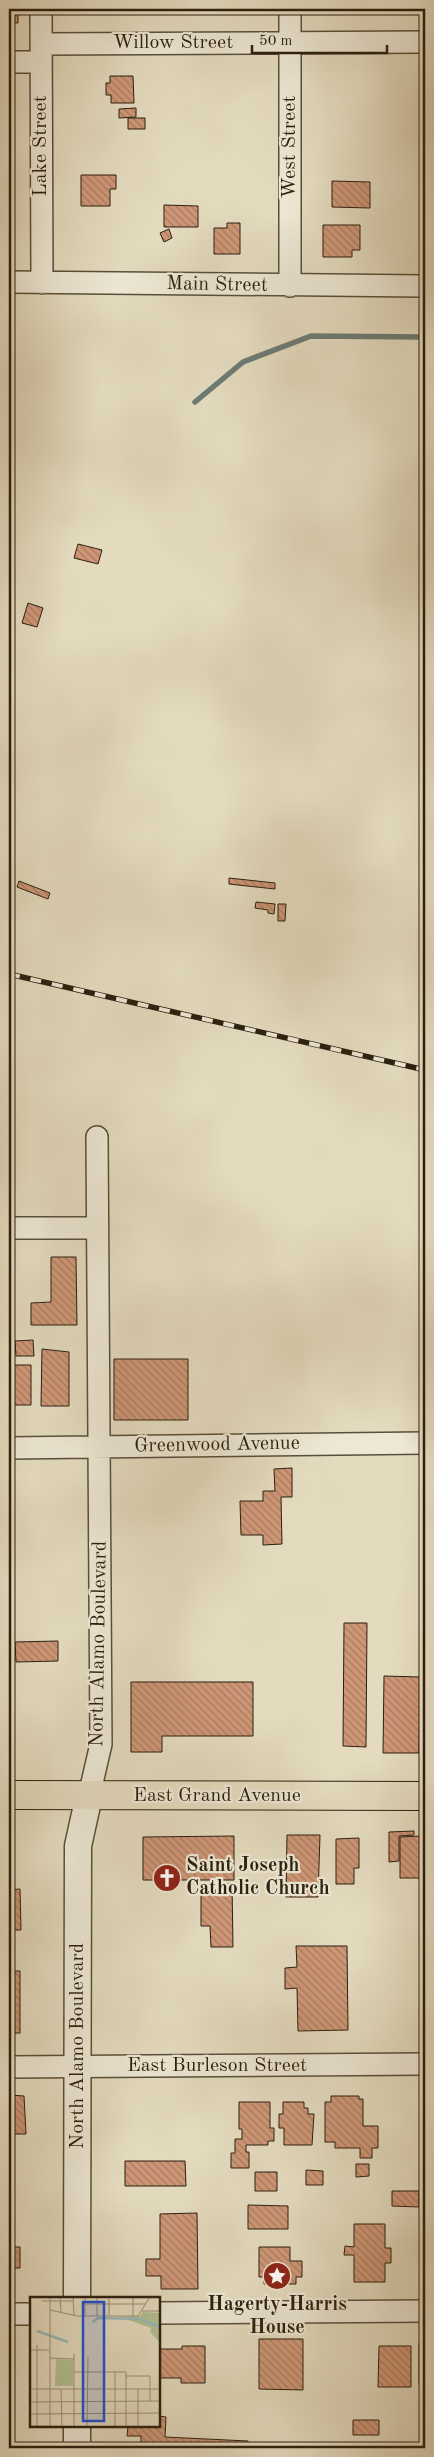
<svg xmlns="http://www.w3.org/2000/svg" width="434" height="2457" viewBox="0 0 434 2457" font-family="'Old Standard TT',serif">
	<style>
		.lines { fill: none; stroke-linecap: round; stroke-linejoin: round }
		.stream { stroke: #6c7b75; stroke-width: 5.5 }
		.building { fill: url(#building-back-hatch); stroke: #2b1f0e }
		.minor-casing { stroke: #594e3a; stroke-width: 24 }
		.tertiary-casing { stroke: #594e3a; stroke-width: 29 }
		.trunk-casing { stroke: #2b1f0e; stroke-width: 30 }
		.minor { stroke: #ede8d5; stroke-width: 21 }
		.tertiary { stroke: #ede8d5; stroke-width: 26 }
		.trunk { stroke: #e4dbbf; stroke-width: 28 }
		.rail-casing { stroke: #2b1f0e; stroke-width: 5.5 }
		.rail { stroke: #ede8d5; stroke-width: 4; stroke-dasharray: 11; stroke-linecap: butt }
		.labels { text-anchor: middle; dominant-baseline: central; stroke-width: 4.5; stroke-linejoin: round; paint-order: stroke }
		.street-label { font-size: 20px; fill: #2b1f0e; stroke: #ede8d5 }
		.poi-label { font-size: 20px; font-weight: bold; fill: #2b1f0e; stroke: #ede8d5; text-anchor: start }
		.inset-river { fill: none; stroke: #97b9b9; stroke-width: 2.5 }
		.inset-road { fill: none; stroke: #9a9078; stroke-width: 1 }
		.view { fill: #1d4ed8; fill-opacity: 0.15; stroke: #1d4ed8; stroke-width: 2.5 }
		.inset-edge { fill: none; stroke: #2b1f0e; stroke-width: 2.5 }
	</style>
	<defs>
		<pattern id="building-back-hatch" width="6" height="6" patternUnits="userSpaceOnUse" patternTransform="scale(1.25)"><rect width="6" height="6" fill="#cf9777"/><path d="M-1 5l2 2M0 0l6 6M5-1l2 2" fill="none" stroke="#a87b60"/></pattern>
	</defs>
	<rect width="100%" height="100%" fill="#e4dbbf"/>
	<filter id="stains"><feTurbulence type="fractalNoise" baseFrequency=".004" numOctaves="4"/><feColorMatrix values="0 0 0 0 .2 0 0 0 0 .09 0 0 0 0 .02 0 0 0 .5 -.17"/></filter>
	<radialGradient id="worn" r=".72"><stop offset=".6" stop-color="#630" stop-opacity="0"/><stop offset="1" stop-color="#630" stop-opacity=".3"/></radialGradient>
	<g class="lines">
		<!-- stream -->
		<path class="stream" d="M195 402 243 362 311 336 425 337"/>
	</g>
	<!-- building -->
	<path class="building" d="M9 9H18V23H9Z
		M98 9H136V10L98 11Z
		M110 76H133L134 103H111V95H106V83H110Z
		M136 108V117L119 118V109Z
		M128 118H145V129H128Z
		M81 175H116V189H110V206H81Z
		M332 181 370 182V208L332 207Z
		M164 205 198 206V227H164Z
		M227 223H240V254H214V228H227Z
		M323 225H360V250H352V257H323Z
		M169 229 172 238 164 242 160 233Z
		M9 243H14V257H9Z
		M78 544 102 550 98 564 74 558Z
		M28 603 43 608 37 627 22 623Z
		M229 878 275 883V889L229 884Z
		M19 881 50 893 48 899 17 887Z
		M256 902 275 904 274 914 268 913V910L255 908Z
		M278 904H286L285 921H278Z
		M51 1257H76L77 1325H31V1303L51 1302Z
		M33 1340 34 1356H16L15 1341Z
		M42 1349 69 1352V1406H41Z
		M114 1359H188V1420H114Z
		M9 1365H31V1405H9Z
		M292 1468V1497H281L282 1544 263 1545V1535H241L240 1501H263V1491H275L274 1469Z
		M344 1623H367L366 1747 343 1746Z
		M58 1641V1661L16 1662 15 1642Z
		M384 1676 420 1677 419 1753H383Z
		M131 1682H253V1736H162V1752H131Z
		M414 1831V1835L399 1836V1861L389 1862V1832Z
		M287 1835H320L318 1897H286Z
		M234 1836V1880H143V1837Z
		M421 1836 422 1878H400V1837Z
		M359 1838V1868H354V1884H336V1839Z
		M201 1884H232L233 1947H211L210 1926H201Z
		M20 1889 21 1930H14V1944H9V1890Z
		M296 1946H347L348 2030 298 2031 297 1988 285 1989V1968L297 1967Z
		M9 1971H20V2033H9Z
		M9 2095 24 2096 26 2134H9Z
		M331 2096H359V2099H363V2126H378V2148H372V2158H360V2148H335V2142H325V2102H331Z
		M239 2102H270V2128H274V2141H268V2145H246V2152H249V2168H231V2153H235V2139H242V2129H239Z
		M283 2102H304V2108H308V2114H314L312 2145H284V2128H279V2114H283Z
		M125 2161H185L186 2186H125Z
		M356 2164H369V2176L356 2177Z
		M306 2170 323 2171V2185H306Z
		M255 2172H277V2191H255Z
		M392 2191H419V2207L392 2206Z
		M248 2205 288 2206V2229H248Z
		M197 2213 198 2289H161V2276H146V2259H160V2214Z
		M354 2224H385V2248H391V2263H385V2282H354V2255H344L345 2246 354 2247Z
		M424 2227H425V2273Z
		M9 2247H20V2268H14V2275H9Z
		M259 2247H290V2261H302V2277H296V2284H264V2277H259Z
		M259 2339H303V2390L259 2389Z
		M419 2343H425V2384H419Z
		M182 2346H205V2383H181V2378H159V2349H182Z
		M379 2346H411V2387H378Z
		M159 2416 166 2417 165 2437 248 2441V2448H141V2436H127L128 2426H159Z
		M353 2420H379V2435H353Z"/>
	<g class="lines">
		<defs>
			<path id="minor" d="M41 9 42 283
				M290 9V286
				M41 44 425 42
				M9 62H41
				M9 282 425 286
				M9 1228H97
				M9 1448 425 1443
				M89 1796 101 1744 97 1137
				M9 2067 425 2064
				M159 2313 425 2311
				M9 2314H31"/>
			<path id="tertiary" d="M77 2298 78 1846 89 1796
				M77 2448V2426"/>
			<path id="trunk" d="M9 1795 425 1796"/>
		</defs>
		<!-- minor casing -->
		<use href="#minor" class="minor-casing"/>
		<!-- tertiary casing -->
		<use href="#tertiary" class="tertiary-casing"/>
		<!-- trunk casing -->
		<use href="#trunk" class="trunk-casing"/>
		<!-- minor -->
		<use href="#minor" class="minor"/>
		<!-- tertiary -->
		<use href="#tertiary" class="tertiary"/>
		<!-- trunk -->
		<use href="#trunk" class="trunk"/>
		<defs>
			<path id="rail" d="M9 974 425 1070"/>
		</defs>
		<!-- rail casing -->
		<use href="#rail" class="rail-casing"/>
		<!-- rail -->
		<use href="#rail" class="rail"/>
	</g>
	<!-- icons -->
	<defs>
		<symbol id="church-disc" viewBox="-11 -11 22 22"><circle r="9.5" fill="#8f2418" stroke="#ede8d5"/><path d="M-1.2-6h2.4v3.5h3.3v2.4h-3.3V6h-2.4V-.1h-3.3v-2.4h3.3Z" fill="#fff"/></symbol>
		<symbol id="sight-disc" viewBox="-11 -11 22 22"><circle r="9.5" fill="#8f2418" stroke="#ede8d5"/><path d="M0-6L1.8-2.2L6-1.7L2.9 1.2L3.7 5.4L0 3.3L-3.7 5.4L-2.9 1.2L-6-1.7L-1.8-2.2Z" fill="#fff"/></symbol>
	</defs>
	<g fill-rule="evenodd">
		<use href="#church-disc" x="151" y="1862" width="32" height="32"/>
		<use href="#sight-disc" x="261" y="2260" width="32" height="32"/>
	</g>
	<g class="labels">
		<!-- street labels -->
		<g class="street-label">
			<text x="173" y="43">Willow Street</text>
			<text transform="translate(41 146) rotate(-90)">Lake Street</text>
			<text transform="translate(290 147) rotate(-90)">West Street</text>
			<text transform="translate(217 285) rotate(1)">Main Street</text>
			<text transform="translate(217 1445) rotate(-1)">Greenwood Avenue</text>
			<text transform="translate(99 1644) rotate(-89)">North Alamo Boulevard</text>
			<text x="217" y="1796">East Grand Avenue</text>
			<text transform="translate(78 2046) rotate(-90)">North Alamo Boulevard</text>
			<text x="217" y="2066">East Burleson Street</text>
		</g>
		<!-- poi labels -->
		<g class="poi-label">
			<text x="186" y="1866">Saint Joseph<tspan x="186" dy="23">Catholic Church</tspan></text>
			<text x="277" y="2305" text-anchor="middle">Hagerty-Harris<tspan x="277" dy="23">House</tspan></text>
		</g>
	</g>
	<!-- overview -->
	<g transform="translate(30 2297)">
		<rect width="130" height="130" fill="#e4dbbf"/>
		<path d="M113 15 130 16V46L120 35 121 31 90 20 110 19Z" fill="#b2c093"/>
		<path d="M26 62 43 63V89H25Z" fill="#b2c093"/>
		<path class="inset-river" d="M63 25 68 21 110 22 130 30M7 34 38 45"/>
		<path class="inset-road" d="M20 0V130M30 0 31 15M43 0 44 18M55 0V19M67 0V19M103 0V19M12 4H43M55 7H116M20 13 47 19H108L120 0M112 14H130M79 19V0M7 48V130M0 53H19M19 61 44 62M44 75H96V130M85 75V130M96 79H120V104M0 92H130M31 92 32 130M0 105 130 104M0 117 130 116M0 129 85 130M44 130V57M57 130 58 60M108 130V92"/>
		<path class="view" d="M53 5H74V124H53Z"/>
		<rect width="130" height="130" class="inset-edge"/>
	</g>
	<!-- margin -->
	<rect width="434" height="2457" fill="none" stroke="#e4dbbf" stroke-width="30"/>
	<rect x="10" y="10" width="414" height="2437" fill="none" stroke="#2b1f0e" stroke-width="2.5"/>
	<rect x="15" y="15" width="404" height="2427" fill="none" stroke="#2b1f0e"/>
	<!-- scale -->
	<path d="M252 45v8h135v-8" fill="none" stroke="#2b1f0e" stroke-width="2.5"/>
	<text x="259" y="45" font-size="15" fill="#2b1f0e" stroke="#ede8d5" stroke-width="4" paint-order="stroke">50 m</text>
	<rect width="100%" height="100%" filter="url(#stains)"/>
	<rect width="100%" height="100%" fill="url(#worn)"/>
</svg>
